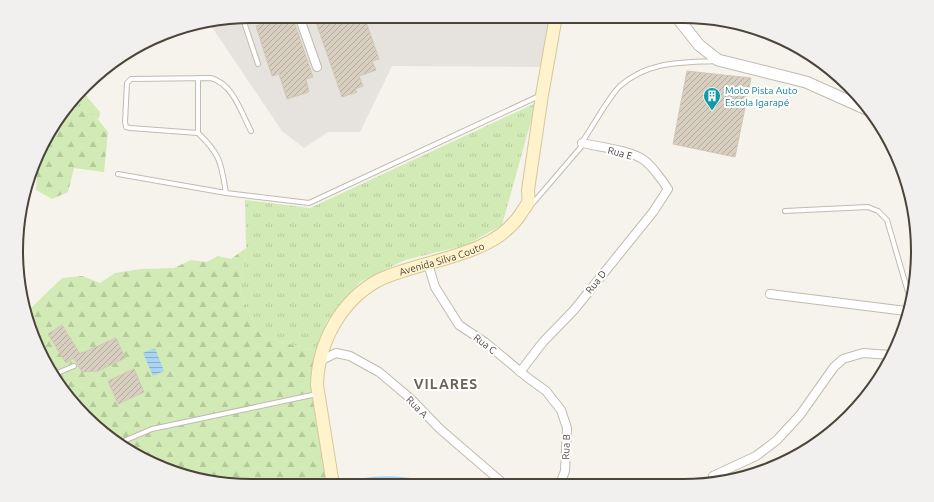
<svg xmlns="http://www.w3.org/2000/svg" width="934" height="502" viewBox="0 0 934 502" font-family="Ubuntu,sans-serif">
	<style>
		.industrial { fill: #e6e2dd }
		.grass { fill: url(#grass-tufts) }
		.forest { fill: url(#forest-firs) }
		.water { fill: url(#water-rules) }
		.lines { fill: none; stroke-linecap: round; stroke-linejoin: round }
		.stream { stroke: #a9d4f2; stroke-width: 2.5 }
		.building { fill: url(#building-hatch); stroke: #d3c7b4 }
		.service-casing { stroke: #c2bbae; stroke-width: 6 }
		.minor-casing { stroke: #c2bbae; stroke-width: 10 }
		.tertiary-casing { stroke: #c2bbae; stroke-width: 13 }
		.secondary-casing { stroke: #d6c79b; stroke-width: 14 }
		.service { stroke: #fff; stroke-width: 4 }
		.minor { stroke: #fff; stroke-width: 8 }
		.tertiary { stroke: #fff; stroke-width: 11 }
		.secondary { stroke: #fff3cd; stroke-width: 12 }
		.labels { text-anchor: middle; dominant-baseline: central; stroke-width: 4; stroke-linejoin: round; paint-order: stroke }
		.culture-label { font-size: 10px; fill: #0d838f; stroke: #fff; text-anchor: start }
		.street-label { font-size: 10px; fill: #4b4439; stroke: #fff }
		.district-label { font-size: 14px; font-weight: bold; letter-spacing: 1px; fill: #6e6250; stroke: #fff }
		.rim { fill: none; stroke: #4b4439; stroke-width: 2 }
	</style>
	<defs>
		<pattern id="grass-tufts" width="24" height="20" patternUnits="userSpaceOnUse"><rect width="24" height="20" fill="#d2eab5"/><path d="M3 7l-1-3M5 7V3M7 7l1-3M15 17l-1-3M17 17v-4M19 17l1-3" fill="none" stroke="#b6ca9c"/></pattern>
		<pattern id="forest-firs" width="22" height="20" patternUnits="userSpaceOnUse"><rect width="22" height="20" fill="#d2eab5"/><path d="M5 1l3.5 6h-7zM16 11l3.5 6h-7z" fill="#b6ca9c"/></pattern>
		<pattern id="water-rules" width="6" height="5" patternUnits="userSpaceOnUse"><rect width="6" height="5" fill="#a9d4f2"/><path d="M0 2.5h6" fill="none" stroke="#8caec5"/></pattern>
		<pattern id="building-hatch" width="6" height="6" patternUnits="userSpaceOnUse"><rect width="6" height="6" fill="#d8cfc1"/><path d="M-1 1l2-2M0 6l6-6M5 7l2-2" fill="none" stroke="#b1aa9e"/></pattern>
	</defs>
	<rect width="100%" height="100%" fill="#f6f3ec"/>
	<!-- industrial -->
	<path class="industrial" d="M251 16H561L552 67 392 66 360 132H328L304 148 282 131 209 23Z"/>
	<!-- grass -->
	<path class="grass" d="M83 92 100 112 99 119 71 104Z
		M536 103 502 225 466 245 405 260 360 282 327 321 316 351 278 341 256 331 240 290 246 248 245 200 310 208Z"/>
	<!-- forest -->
	<path class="forest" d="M71 104 97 118 108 132 104 172 74 168 68 192 52 199 36 190 37 171 29 179 55 121Z
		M246 248 240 290 256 331 278 341 316 351 311 385 327 485 236 486 190 478 134 455 74 406 34 341 27 312 62 278 82 276 100 283 115 273 141 269 174 268 191 260 207 262 218 256 231 259Z"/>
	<!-- water -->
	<path class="water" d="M155 348 164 371 153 376 143 353Z"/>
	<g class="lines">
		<!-- stream -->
		<path class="stream" d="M346 485C367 474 404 477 427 482L429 485"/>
	</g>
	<!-- building -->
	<path class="building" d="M282 16H292L313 77 306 79 309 92 287 99 279 74 272 76 256 26Z
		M314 16H364L379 59 372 61 376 70 359 76 363 86 355 89 357 92 342 97Z
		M687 71 751 78 735 157 673 144Z
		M62 325 80 354 116 338 125 358 98 371 82 372 74 358 66 363 48 334Z
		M134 369 144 392 118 404 108 381Z"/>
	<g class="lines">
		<defs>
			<path id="service" d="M251 16 246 19 245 25 258 64
				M198 78V133L130 128 126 127 125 122 127 83 131 79 211 78C233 84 241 112 251 131
				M198 133C221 155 221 163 226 193L309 203 539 96
				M118 174 226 193
				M530 203H533L581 147 584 139C593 126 610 95 620 86 648 61 680 63 716 61
				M785 211 868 207 878 211 887 220 910 299
				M55 374 74 366
				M119 443 152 429 317 394"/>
			<path id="minor" d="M299 16 317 67
				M428 264 435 287 459 325 486 343 528 378 546 391 561 410 567 428 565 471 560 484
				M770 294 906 311
				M320 361 336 353 350 356 379 372 411 399 440 429 505 485
				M520 372 543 342 574 310 653 212 668 189C663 181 651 165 644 160 630 150 599 147 582 143
				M713 476 756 456 777 440 800 415 834 367 843 359 863 353 891 355"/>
			<path id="tertiary" d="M676 16 699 45 718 60 806 82 871 111"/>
			<g id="secondary">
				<path id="s1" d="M333 485 317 385C318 343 341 300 379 280 423 259 491 258 520 215 522 211 527 206 528 202 529 198 528 193 528 190L542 95 556 16"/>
			</g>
		</defs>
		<!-- service casing -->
		<use href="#service" class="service-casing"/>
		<!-- minor casing -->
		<use href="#minor" class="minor-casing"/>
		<!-- tertiary casing -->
		<use href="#tertiary" class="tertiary-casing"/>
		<!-- secondary casing -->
		<use href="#secondary" class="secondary-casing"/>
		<!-- service -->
		<use href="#service" class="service"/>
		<!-- minor -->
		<use href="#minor" class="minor"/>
		<!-- tertiary -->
		<use href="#tertiary" class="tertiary"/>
		<!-- secondary -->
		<use href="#secondary" class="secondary"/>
	</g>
	<!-- icons -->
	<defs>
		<symbol id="building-pin" viewBox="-11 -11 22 30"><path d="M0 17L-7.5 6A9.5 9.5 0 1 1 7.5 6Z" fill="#0f9aa8" stroke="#fff"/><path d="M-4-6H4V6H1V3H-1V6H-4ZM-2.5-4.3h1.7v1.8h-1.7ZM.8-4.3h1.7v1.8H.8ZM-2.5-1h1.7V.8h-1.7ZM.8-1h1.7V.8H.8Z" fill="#fff"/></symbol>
	</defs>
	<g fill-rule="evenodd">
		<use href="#building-pin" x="702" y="86" width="20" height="27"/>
	</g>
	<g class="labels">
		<!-- culture labels -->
		<g class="culture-label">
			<text x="725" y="90">Moto Pista Auto<tspan x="725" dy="12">Escola Igarapé</tspan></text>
		</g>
		<!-- street labels -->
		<g class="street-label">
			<text transform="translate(620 153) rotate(15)">Rua E</text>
			<text stroke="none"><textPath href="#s1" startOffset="295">Avenida Silva Couto</textPath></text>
			<text transform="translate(596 282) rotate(-52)">Rua D</text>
			<text transform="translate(485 344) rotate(38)">Rua C</text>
			<text transform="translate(417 407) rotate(45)">Rua A</text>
			<text transform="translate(566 447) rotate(-88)">Rua B</text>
		</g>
		<!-- district labels -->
		<g class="district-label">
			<text x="446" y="384">VILARES</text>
		</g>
	</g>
	<!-- crop -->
	<path d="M0 0H934V502H0ZM251 23H683A228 228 0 0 1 911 251V251A228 228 0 0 1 683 479H251A228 228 0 0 1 23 251V251A228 228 0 0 1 251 23Z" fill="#f1f0ef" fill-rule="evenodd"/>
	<path class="rim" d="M251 23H683A228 228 0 0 1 911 251V251A228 228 0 0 1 683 479H251A228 228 0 0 1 23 251V251A228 228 0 0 1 251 23Z"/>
</svg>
